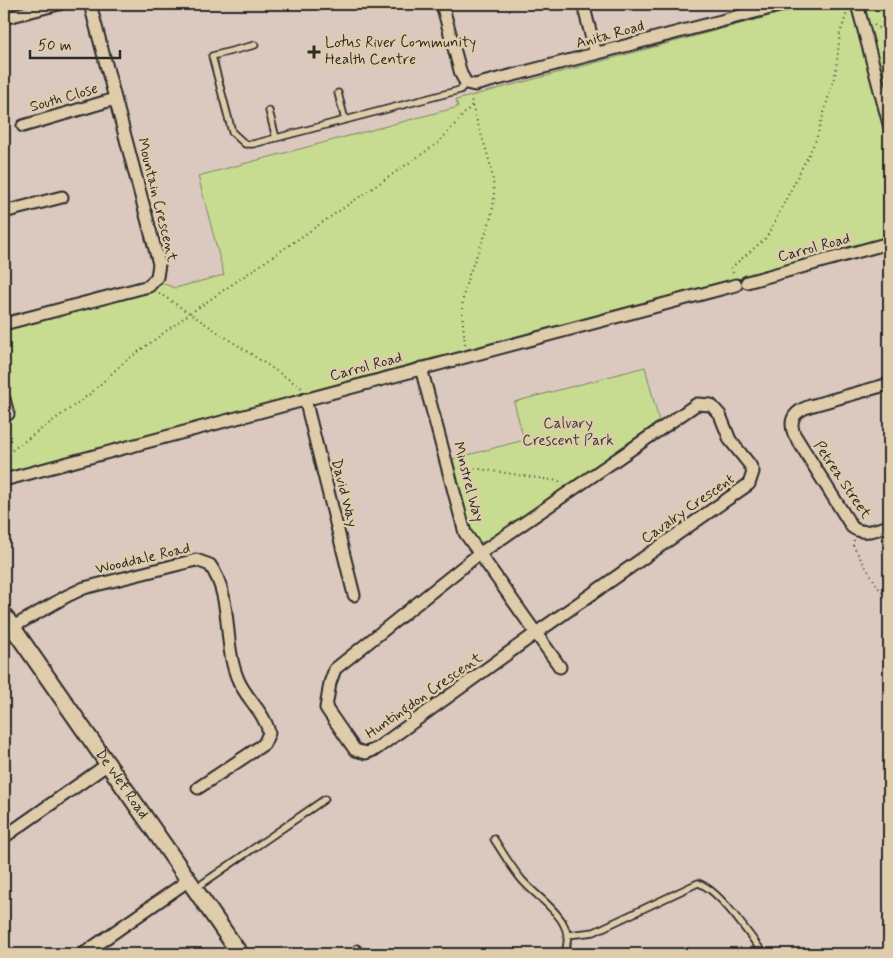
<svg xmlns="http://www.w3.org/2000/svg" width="893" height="958" viewBox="0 0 893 958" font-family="Mynerve,sans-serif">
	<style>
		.green { fill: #c8dc91; stroke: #7a845e }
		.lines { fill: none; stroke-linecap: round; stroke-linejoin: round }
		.service-casing { stroke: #2b2b2b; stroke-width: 9 }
		.minor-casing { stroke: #2b2b2b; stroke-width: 15 }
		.tertiary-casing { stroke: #2b2b2b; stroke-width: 19 }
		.path { stroke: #2b2b2b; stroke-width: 2; stroke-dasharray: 1 4; stroke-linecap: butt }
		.service { stroke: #dfccaa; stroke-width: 5.5 }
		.minor { stroke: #dfccaa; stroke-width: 11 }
		.tertiary { stroke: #dfccaa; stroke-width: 15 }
		.poi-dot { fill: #2b2b2b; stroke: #dfccaa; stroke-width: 2 }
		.labels { text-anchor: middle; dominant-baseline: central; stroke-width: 5; stroke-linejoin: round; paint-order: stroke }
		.street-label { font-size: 15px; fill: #2b2b2b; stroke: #dfccaa }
		.poi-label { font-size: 15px; fill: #2b2b2b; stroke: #dfccaa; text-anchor: start }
		.park-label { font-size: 15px; fill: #3b3d35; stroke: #dfccaa }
	</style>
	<rect width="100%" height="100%" fill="#dbc9c0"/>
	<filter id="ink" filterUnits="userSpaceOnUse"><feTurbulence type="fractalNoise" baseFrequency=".02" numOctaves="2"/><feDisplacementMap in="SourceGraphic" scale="10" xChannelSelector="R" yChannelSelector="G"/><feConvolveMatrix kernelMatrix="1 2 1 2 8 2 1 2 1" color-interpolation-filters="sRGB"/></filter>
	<g filter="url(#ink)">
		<!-- green -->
		<path class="green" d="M815 4H849L855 13 889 143V236L743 276 736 281 446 359 437 357 4 474V418L13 415 4 381V330L159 282 175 288 224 275 198 176 458 107 456 100Z
			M863 4H889V103Z
			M645 367 659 421 490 540C485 543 480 543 476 538 467 526 457 476 453 459L524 440 514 402Z"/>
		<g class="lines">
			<defs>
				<path id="service" d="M255 45 212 56 232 132 245 144H253L460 90 466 83
					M338 93 345 120
					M269 111 276 138
					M494 839C503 853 511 867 522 880 541 902 579 921 564 954
					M196 888 325 799
					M568 935 594 932 698 883C720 890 749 935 764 954
					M357 948 362 954"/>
				<path id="minor" d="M442 4 461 74 466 83 475 85 786 4
					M583 4 596 54
					M857 4 889 124
					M4 18 59 4
					M23 126 115 99
					M4 212 62 197
					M747 282 889 243
					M4 324 149 286 157 277 159 264 90 4
					M421 368 465 533 560 667
					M889 384 810 406C796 411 788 418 794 434L852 527C863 536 877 529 889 526
					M4 399 8 414
					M305 399 354 595
					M697 404 711 405 720 415 730 440 750 465 753 472 749 484 536 633 376 749 366 753 355 750 326 708 330 683 335 669 479 554Z
					M4 480 736 285
					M4 632 67 596 84 588 196 560 210 565C233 597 223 642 237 677 244 697 265 712 269 733L264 744 198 788
					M4 837 108 764
					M83 954 189 880"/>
				<g id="tertiary">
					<path id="s1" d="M4 615 240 954"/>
				</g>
			</defs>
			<!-- service casing -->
			<use href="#service" class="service-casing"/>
			<!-- minor casing -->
			<use href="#minor" class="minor-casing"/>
			<!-- tertiary casing -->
			<use href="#tertiary" class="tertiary-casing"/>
			<!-- path -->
			<path class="path" d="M874 25 889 34
				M733 273 731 268 767 237 816 140 836 71 840 33 847 13
				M159 293 302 388
				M465 344C464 330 461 313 463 299 467 268 486 242 492 212 500 177 481 138 472 105
				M4 434 6 424
				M4 456 90 394 123 363 189 314 438 143 472 105 471 97
				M460 466 564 482
				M854 540 853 546 889 605"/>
			<!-- service -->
			<use href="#service" class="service"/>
			<!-- minor -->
			<use href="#minor" class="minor"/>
			<!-- tertiary -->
			<use href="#tertiary" class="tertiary"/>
		</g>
	</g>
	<!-- markers -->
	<path class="poi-dot" d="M311.5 44.5h5v5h5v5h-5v5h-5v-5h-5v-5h5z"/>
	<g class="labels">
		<!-- street labels -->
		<g class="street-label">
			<text transform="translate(610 35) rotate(-15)">Anita Road</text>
			<text transform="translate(64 98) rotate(-16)">South Close</text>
			<text transform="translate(157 200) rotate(76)">Mountain Crescent</text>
			<text transform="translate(814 248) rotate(-15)">Carrol Road</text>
			<text transform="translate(366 367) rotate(-15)">Carrol Road</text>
			<text transform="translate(842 480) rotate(56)">Petrea Street</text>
			<text transform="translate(468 482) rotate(75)">Minstrel Way</text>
			<text transform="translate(344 493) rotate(76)">David Way</text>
			<text transform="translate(688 509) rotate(-35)">Cavalry Crescent</text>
			<text transform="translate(143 559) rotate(-13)">Wooddale Road</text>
			<text transform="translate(424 696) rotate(-35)">Huntingdon Crescent</text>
			<text stroke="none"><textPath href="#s1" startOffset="206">De Wet Road</textPath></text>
		</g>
		<!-- poi labels -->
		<g class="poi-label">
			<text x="325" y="43">Lotus River Community<tspan x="325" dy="17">Health Centre</tspan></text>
		</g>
		<!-- park labels -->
		<g class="park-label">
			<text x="568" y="424">Calvary<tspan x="568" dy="17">Crescent Park</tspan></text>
		</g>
	</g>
	<!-- margin -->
	<rect width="893" height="958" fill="none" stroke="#dfccaa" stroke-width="20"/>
	<rect x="10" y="10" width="873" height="938" fill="none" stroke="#2b2b2b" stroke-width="2" filter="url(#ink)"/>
	<!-- scale -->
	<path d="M30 50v8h90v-8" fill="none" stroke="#2b2b2b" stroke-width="2.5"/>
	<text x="38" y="50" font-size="15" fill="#2b2b2b" stroke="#dfccaa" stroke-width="4" paint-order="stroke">50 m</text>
</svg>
